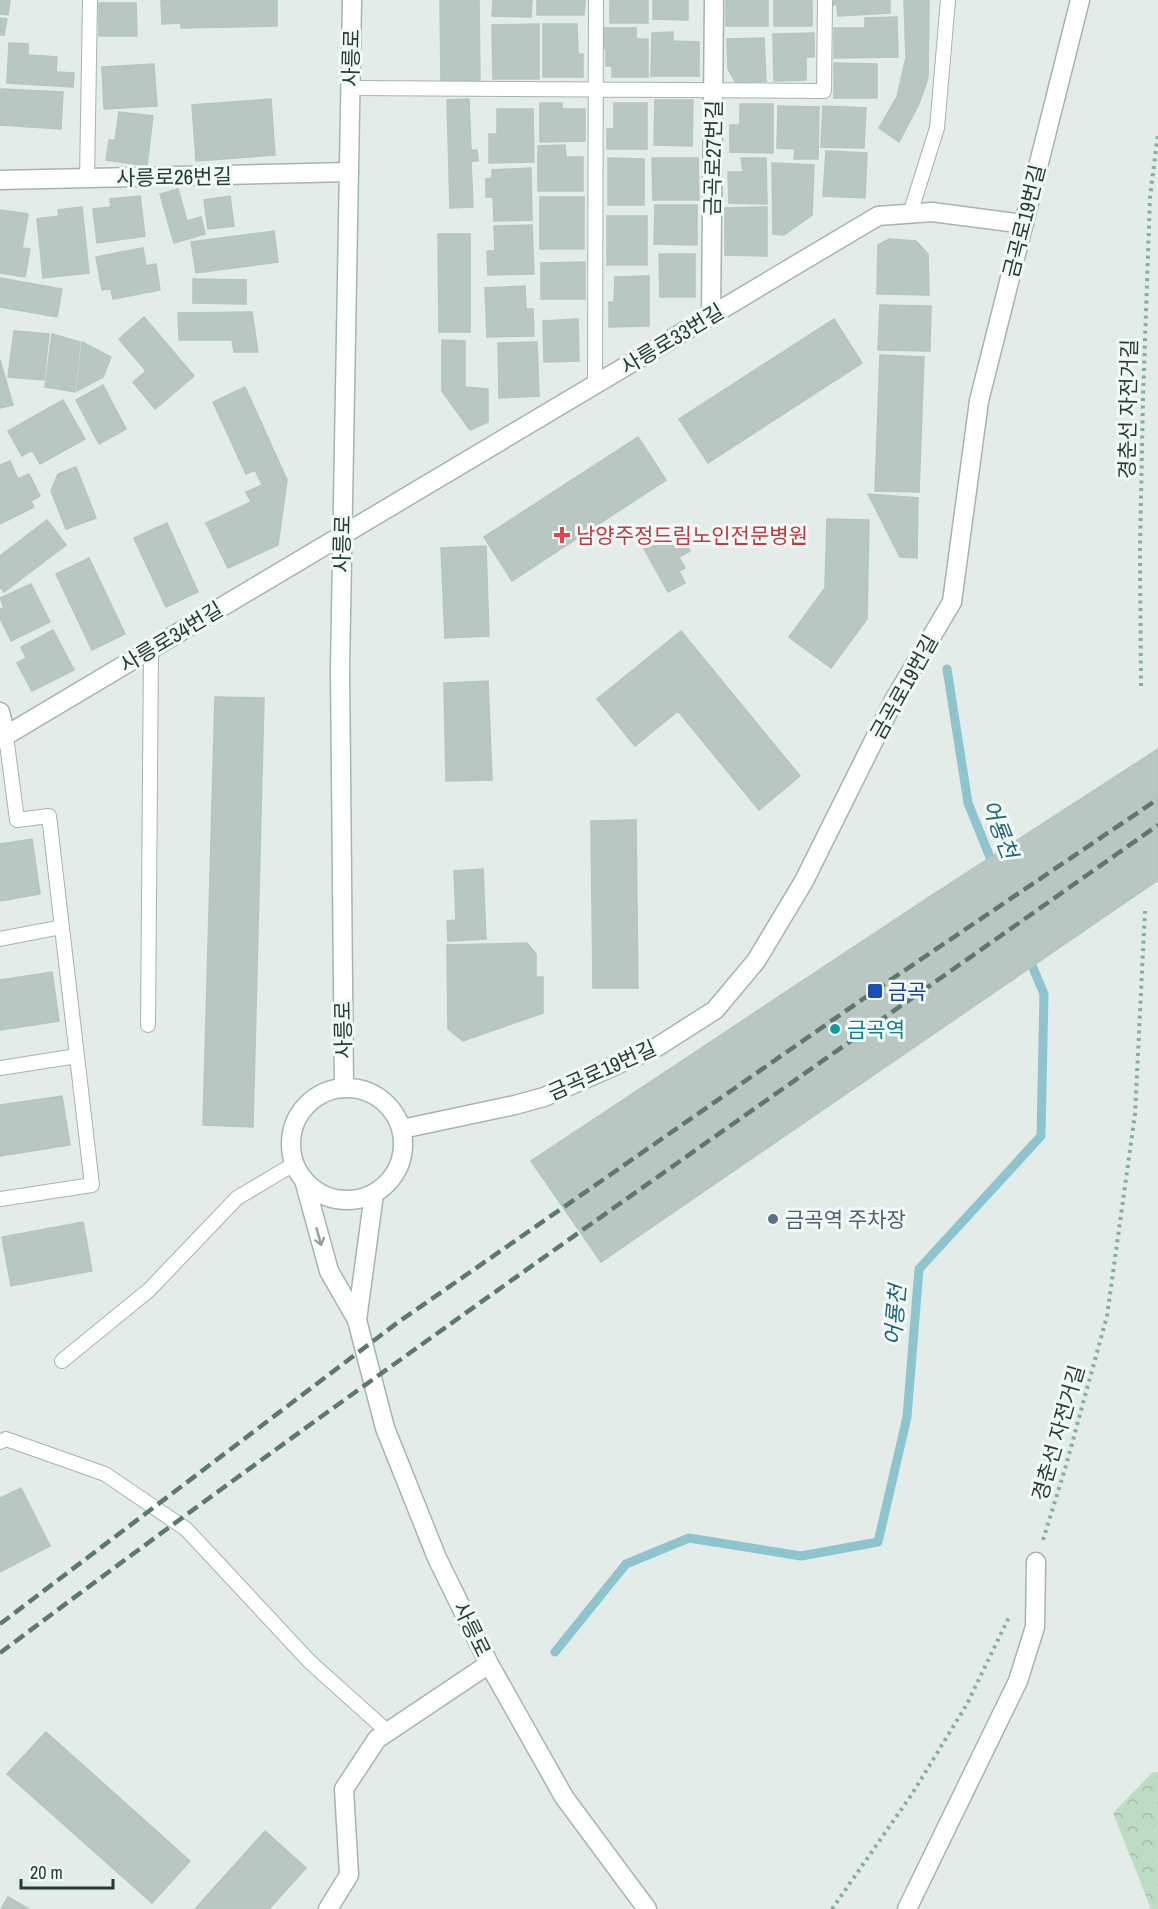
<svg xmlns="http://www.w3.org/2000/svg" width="1158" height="1909" viewBox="0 0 1158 1909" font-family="'Archivo Narrow','Noto Sans KR',sans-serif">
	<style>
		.forest { fill: url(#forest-crowns) }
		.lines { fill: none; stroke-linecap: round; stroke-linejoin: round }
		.stream { stroke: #8ec4ce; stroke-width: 9 }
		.building { fill: #b8c7c1; stroke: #b6c5bf; stroke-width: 1.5 }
		.lane-casing { stroke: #a6b4af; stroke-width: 16 }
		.street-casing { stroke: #a6b4af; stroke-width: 21 }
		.secondary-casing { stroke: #a2b7b0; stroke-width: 21 }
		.path { stroke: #85aea2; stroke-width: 4; stroke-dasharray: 3 4.5; stroke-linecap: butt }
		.lane { stroke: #fff; stroke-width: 14 }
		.street { stroke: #fff; stroke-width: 18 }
		.secondary { stroke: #fff; stroke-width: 18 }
		.rail { stroke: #5e7871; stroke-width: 4.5; stroke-dasharray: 12 6; stroke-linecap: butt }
		.oneway { stroke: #919e9a }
		.health-dot { fill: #e0444e; stroke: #f3f9f6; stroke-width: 2 }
		.transit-dot { fill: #1a4fb4; stroke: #f3f9f6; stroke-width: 2 }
		.culture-dot { fill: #0f9aa8; stroke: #f3f9f6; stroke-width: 2 }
		.service-dot { fill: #5c6f8a; stroke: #f3f9f6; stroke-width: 2 }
		.labels { text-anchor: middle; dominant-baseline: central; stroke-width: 6; stroke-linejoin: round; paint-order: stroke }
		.street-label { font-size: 21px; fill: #233d36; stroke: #f3f9f6 }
		.health-label { font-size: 21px; fill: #be3a42; stroke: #f3f9f6; text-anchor: start }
		.transit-label { font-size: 21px; fill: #164399; stroke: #f3f9f6; text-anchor: start }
		.culture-label { font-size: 21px; fill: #0d838f; stroke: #f3f9f6; text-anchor: start }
		.service-label { font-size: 21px; fill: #4e5e75; stroke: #f3f9f6; text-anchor: start }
		.water-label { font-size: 22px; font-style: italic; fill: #206776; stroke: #f3f9f6 }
	</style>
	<defs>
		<pattern id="forest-crowns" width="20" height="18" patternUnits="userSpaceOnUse" patternTransform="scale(1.5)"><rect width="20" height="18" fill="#bddcc6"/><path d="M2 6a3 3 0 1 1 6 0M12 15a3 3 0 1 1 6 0" fill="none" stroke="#a2beab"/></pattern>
	</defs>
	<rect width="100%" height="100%" fill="#e3ece8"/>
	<!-- forest -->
	<path class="forest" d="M1158 1772V1909H1151L1113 1813 1152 1773Z"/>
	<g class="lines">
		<!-- stream -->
		<path class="stream" d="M947 669 968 803 994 867
			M555 1652 626 1564 689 1538 801 1556 878 1542 907 1417 919 1269 1041 1136 1044 994 1028 956"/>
	</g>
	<!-- building -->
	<path class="building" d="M0 0H10L8 15 0 14Z
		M161 0H277V26L181 28V23L162 24Z
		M440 0H479L480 81H441Z
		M493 0H532L531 17 492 16Z
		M537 0H585L584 15H537Z
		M610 0H648V23H610Z
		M653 0H688V20L653 19Z
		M726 0H768V26H726Z
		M774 0H812V26H774Z
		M831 0H890V13L838 16 837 5H832Z
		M904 0H929L928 78 919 104 899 142 879 128 897 97 906 58Z
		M99 3H136L137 36H99Z
		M897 17 898 57 834 58V28H865V18Z
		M0 18 7 19 4 35H0Z
		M539 24V79H493L492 25Z
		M543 24H577L578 54H583V77H543Z
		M600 28H636V39H648V77H612V66H606V49H600Z
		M673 32V41L699 42V76H651L652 33Z
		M814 33V57H806V80L774 81 773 34Z
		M764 38 766 81 736 83 728 69 727 39Z
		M9 43 28 44V55L57 57 56 72 74 73 73 87 7 83Z
		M834 63 877 64V98H834Z
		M154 64 157 106 104 109 102 67Z
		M1 89 63 92 61 129 0 125Z
		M271 99 275 155 196 161 192 105Z
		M469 99 471 150H477L478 161H471L473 207 450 208 447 100Z
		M655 100H693L692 146 654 145Z
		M540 103H562V109H585V141L540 142Z
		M614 103H647V149H607V129H614Z
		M740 104H773V153L730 152V125H740Z
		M778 106 819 107 818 159H794L795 149 777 148Z
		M823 106 866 108 864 148 821 147Z
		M497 109H533L534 162 489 163V134H497Z
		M119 112 153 116 147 166 106 160 109 140H115Z
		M565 145 566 157H583V191H538V146Z
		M826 151 867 153 865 198 823 196Z
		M608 158 644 159V205H608Z
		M652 158H698L699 200H653Z
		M741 158H766L767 204 729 203 728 172H743Z
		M772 163 814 165 812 215 784 235 773 234Z
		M531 168 532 220 494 221 493 197H486V179L492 178V170Z
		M178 189 187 221 201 217 205 234 174 243 160 194Z
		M140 196 145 236 97 243 93 209 111 207 110 199Z
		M230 196 234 226 208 229 204 200Z
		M540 197H584V249H540Z
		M655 205H697V245L654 244Z
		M82 207 89 273 43 278 37 219 59 216 58 210Z
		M767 207V256L725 255V208Z
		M0 210 28 214 22 248 30 249 25 277 0 273Z
		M607 216H647V265H607Z
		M532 225 534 274 488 275 487 251H495L494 226Z
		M274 231 278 262 196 273 191 242Z
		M438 234H470V332H439Z
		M889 239 916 241 928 254 929 295 877 294 878 245Z
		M143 248 146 266 156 264 160 290 113 299 111 289 102 290 96 257Z
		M659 254H695V297H660Z
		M585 262V299H541V263Z
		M649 276V326L609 327V302H614L615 277Z
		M0 278 62 289 57 317 0 307Z
		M193 279 246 280V304L193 303Z
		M525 286 526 309H533L534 336 487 337 485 288Z
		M880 305 931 306 930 351 878 350Z
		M252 312 258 352H234L232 340H179L178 313Z
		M144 317 194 376 155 409 133 382 146 371 119 339Z
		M578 319 579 361 544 362 543 321Z
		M834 319 862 363 708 463 679 419Z
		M14 331 49 334 44 380 8 377Z
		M52 334 80 342 75 392 45 387Z
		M442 340 465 341V387L488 389V422L470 430 442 391Z
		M82 342 111 357 103 377 77 391Z
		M537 342 539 396 499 398 498 343Z
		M880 355 924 357 919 492 875 491Z
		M0 360 13 405 0 408Z
		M103 385 126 429 99 444 76 400Z
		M245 387 287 480 278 545 228 568 206 523 251 502 246 492 262 485 255 470 246 474 213 402Z
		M63 400 85 439 40 464 32 450 22 456 8 431Z
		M638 437 666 480 512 581 484 537Z
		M10 461 18 479 29 474 40 496 31 501 34 507 0 524V465Z
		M76 467 96 518 66 529 51 491 58 474Z
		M868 494 918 498 917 558 900 557Z
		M827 519 869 520 867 619 831 668 789 637 825 588Z
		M47 520 66 545 4 592 0 587V556Z
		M167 523 198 592 166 607 134 538Z
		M678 529 690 551 679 557 685 568 679 571 685 583 668 592 642 545 659 535 661 539Z
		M486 546 489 636 445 638 441 548Z
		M89 558 125 634 92 650 56 574Z
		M31 584 50 622 11 641 0 618V609L4 608 0 598Z
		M53 630 74 670 32 691 17 663 26 658 21 647Z
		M681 631 800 776 759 810 678 711 635 746 597 699Z
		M488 681 492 780 446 781 444 683Z
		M215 697 264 698 253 1127 203 1125Z
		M1158 749V880L601 1262 531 1161 929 897Z
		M636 820 638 988H593L591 821Z
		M32 839 40 894 0 901V844Z
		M483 869 486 939 448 941 447 921 456 920 454 871Z
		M527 943 536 954V977H543V1013L463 1041 448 1029 447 945Z
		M52 972 59 1021 0 1030V980Z
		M62 1096 70 1145 0 1156V1105Z
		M83 1222 92 1271 11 1286 2 1237Z
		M21 1488 50 1546 0 1572V1498Z
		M46 1732 190 1861 152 1903 7 1774Z
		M265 1831 306 1868 269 1909H195Z
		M8 1897 29 1909H1Z"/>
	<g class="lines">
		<defs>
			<path id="lane" d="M351 88 824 91 825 0
				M87 179 90 0
				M910 214 937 128 948 0
				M595 385 596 0
				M0 939 62 927
				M148 1025 151 649
				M0 1068 77 1056
				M0 1199 92 1185 49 816 17 820 6 736
				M62 1361 149 1290 237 1198 294 1164
				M0 1442 6 1439 105 1474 186 1529 310 1662 388 1732"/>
			<path id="street" d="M0 180 349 172
				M711 315 714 0
				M0 712 6 736
				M0 739 878 216 932 212 1024 224
				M402 1129 515 1105 544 1097 657 1047 715 1010 756 961 804 881 894 700 952 602 979 401 1080 0
				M328 1909 349 1875 344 1789 377 1739 489 1664
				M907 1909 1018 1681 1035 1627 1036 1562"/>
			<path id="secondary" d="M344 1088 340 669 352 0
				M291 1144a56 56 0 1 1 112 0a56 56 0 1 1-112 0Z
				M304 1180 329 1271 357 1320 385 1428 437 1558 489 1664 564 1797 647 1909
				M357 1320 374 1194"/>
		</defs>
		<!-- lane casing -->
		<use href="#lane" class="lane-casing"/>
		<!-- street casing -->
		<use href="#street" class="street-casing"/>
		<!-- secondary casing -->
		<use href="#secondary" class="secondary-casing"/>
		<!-- path -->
		<path class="path" d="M1141 686 1140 548 1143 399 1150 197 1158 134
			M1043 1540 1065 1469 1107 1316 1135 1114 1145 911
			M832 1909 912 1794 967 1704 1010 1615"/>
		<!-- lane -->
		<use href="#lane" class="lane"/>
		<!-- street -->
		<use href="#street" class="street"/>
		<!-- secondary -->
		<use href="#secondary" class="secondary"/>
		<!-- rail -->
		<path class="rail" d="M0 1624 397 1323 886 983 1158 799
			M0 1653C379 1368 770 1099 1158 825"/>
	</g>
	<!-- one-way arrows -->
	<defs><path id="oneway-shaft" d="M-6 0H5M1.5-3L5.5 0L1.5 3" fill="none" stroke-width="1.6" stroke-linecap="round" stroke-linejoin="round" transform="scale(1.5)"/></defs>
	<use class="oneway" href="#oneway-shaft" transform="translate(319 1237) rotate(74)"/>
	<!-- markers -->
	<path class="health-dot" d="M559 526h6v6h6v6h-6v6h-6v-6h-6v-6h6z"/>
	<rect class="transit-dot" x="867" y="983" width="16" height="16" rx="3"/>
	<circle class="culture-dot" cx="835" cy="1029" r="6"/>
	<circle class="service-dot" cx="773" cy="1219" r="6"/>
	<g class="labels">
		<!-- street labels -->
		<g class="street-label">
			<text transform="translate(351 58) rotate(-89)">사릉로</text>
			<text transform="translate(713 158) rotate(-89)">금곡로27번길</text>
			<text transform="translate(174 177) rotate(-1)">사릉로26번길</text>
			<text transform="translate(1024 221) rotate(-76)">금곡로19번길</text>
			<text transform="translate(672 339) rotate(-31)">사릉로33번길</text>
			<text transform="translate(1128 409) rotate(-89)">경춘선 자전거길</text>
			<text transform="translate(342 544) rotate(-89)">사릉로</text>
			<text transform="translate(171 637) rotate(-31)">사릉로34번길</text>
			<text transform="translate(904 687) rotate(-61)">금곡로19번길</text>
			<text transform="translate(343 1030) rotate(-91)">사릉로</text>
			<text transform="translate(602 1070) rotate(-24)">금곡로19번길</text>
			<text transform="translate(1058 1433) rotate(-74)">경춘선 자전거길</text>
			<text transform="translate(472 1629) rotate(64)">사릉로</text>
		</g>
		<!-- health labels -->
		<g class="health-label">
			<text x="576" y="535">남양주정드림노인전문병원</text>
		</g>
		<!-- transit labels -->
		<g class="transit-label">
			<text x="888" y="991">금곡</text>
		</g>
		<!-- culture labels -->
		<g class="culture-label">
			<text x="847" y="1029">금곡역</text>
		</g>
		<!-- service labels -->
		<g class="service-label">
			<text x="785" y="1219">금곡역 주차장</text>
		</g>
		<!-- water labels -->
		<g class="water-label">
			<text transform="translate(1000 829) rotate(69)">어룡천</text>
			<text transform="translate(895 1315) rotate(-85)">어룡천</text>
		</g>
	</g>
	<!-- scale -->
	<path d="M21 1879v9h92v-9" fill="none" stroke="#233d36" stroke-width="3"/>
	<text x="30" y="1879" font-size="18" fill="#233d36" stroke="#f3f9f6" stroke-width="4.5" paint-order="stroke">20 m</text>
</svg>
